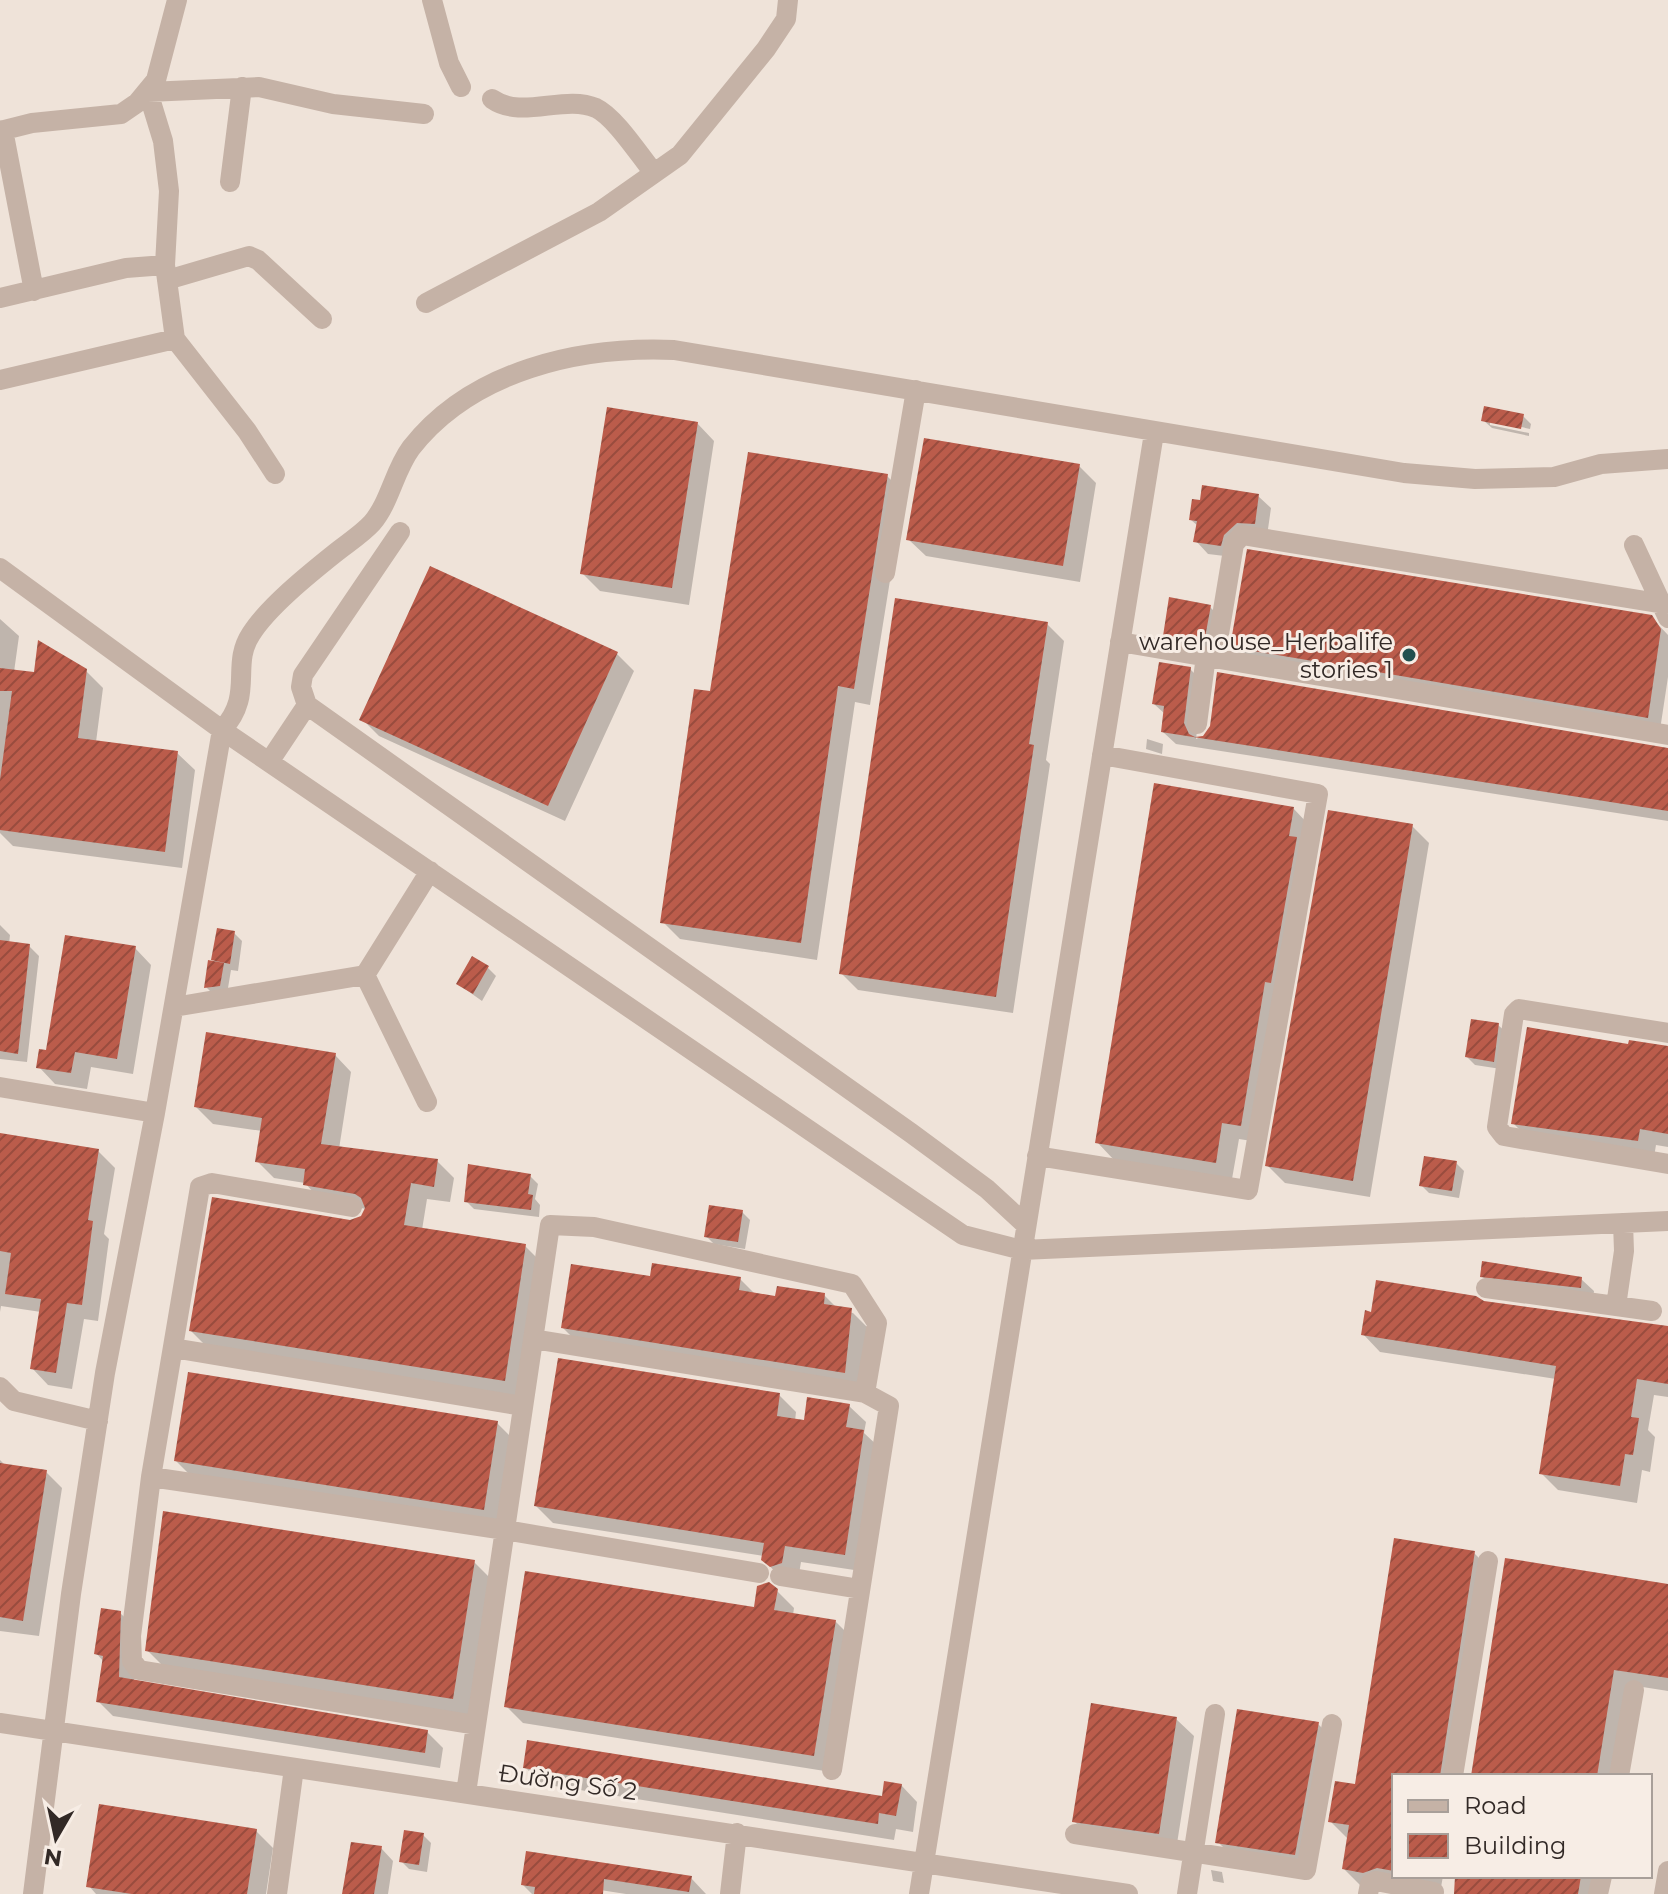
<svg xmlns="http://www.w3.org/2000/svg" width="1668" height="1894" viewBox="0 0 1668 1894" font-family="Montserrat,sans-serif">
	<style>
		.shadow { fill: #0003 }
		.building { fill: url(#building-hatch) }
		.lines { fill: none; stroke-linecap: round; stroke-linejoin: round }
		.minor { stroke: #c5b2a6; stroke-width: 20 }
		.poi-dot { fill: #20504f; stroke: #f7ede5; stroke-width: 3 }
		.labels { text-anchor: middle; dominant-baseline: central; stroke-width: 6; stroke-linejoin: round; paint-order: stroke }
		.poi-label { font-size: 24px; fill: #322926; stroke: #f7ede5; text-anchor: end }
		.street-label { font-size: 24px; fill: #322926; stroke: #f7ede5 }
	</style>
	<defs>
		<pattern id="building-hatch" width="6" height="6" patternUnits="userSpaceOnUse" patternTransform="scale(2)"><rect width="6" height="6" fill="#bb5c4b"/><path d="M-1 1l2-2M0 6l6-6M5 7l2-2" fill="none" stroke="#994c3e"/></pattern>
	</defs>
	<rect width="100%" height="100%" fill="#efe3d9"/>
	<!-- shadow -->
	<path class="shadow" d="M1523 416 1531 424 1530 429 1490 420V425L1529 433V436L1492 428 1483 420Z
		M697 423 714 441 689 605 600 591 582 573Z
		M1079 466 1096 483 1080 582 926 556 908 539Z
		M887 476 904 493 870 705 855 702 817 960 680 939 663 922 711 694Z
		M1258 496 1271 508 1267 536 1250 535 1233 557 1208 554 1196 541 1198 526 1191 520Z
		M1210 607 1222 619 1217 655 1177 648 1165 635Z
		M1651 617 1668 635V677L1660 730 1245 660 1232 647Z
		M0 619 19 636 14 672 36 675 86 671 103 688 96 742 177 753 195 770 182 868 13 846 0 833Z
		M1047 624 1064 641 1046 760 1050 764 1013 1013 858 990 841 973Z
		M617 654 634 671 565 821 379 736 362 719Z
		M1190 669 1203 682 1196 739 1208 734 1668 749V821L1176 744 1163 732 1165 714 1154 704Z
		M1147 739 1163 744 1162 754 1146 749Z
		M1293 808 1310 826 1258 1142 1239 1139 1232 1179 1114 1160 1097 1142Z
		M1412 826 1429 843 1370 1197 1285 1183 1268 1166Z
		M0 925 10 935 9 944 29 946 39 956 27 1062 0 1059Z
		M234 933 242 941 238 971 231 970 227 994 214 995 206 987 218 964 213 959Z
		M135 948 151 965 133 1074 91 1067 87 1089 55 1084 39 1067Z
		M488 968 496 976 482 1001 458 984Z
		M1498 1025 1507 1033 1501 1069 1475 1065 1467 1057Z
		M1630 1047 1668 1048V1147L1656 1145 1654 1157 1530 1140 1513 1123Z
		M335 1055 351 1072 339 1149 437 1161 454 1178 450 1202 427 1199 422 1230 525 1246 542 1263 521 1397 208 1348 191 1331 350 1222 363 1217 367 1209 322 1202 305 1183 274 1178 257 1161 262 1131 213 1124 196 1107Z
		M0 1135 98 1151 115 1168 104 1234 109 1239 98 1321 84 1319 72 1389 48 1385 32 1368 41 1312 1 1306 0 1312Z
		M1456 1163 1464 1171 1459 1198 1429 1193 1421 1185Z
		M530 1176 538 1184 535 1199 540 1205 539 1217 474 1209 466 1201Z
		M742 1212 750 1220 745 1249 714 1244 706 1236Z
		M1482 1276 1581 1279 1594 1291 1593 1300 1495 1289Z
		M651 1279H740L756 1295 777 1298 824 1295 839 1310 853 1313 871 1331 861 1389 580 1345 563 1328Z
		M1484 1303 1668 1329V1397L1654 1395 1648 1430 1655 1437 1650 1472 1642 1470 1637 1503 1558 1490 1541 1473 1556 1379 1380 1352 1363 1334Z
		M779 1395 796 1412 795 1421 805 1423 849 1406 866 1422 864 1433 880 1448 861 1571 801 1562 798 1580 780 1577 763 1559 764 1556 553 1523 536 1506Z
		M497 1423 514 1440 501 1526 193 1478 176 1461Z
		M0 1460 6 1466 46 1472 62 1488 39 1636 0 1631Z
		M1474 1553 1491 1570 1459 1776H1394V1876H1443L1440 1893 1361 1886 1344 1869 1347 1838 1330 1821 1357 1787Z
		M474 1562 491 1579 470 1716 164 1667 147 1650Z
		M1668 1586V1691L1630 1685 1616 1776H1474Z
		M776 1590 794 1608 793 1615 835 1621 852 1638 831 1772 523 1723 506 1706 756 1609Z
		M120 1613 136 1628 134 1682 427 1732 443 1748 440 1768 113 1716 98 1701 104 1662 96 1653Z
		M1176 1719 1194 1736 1176 1850 1091 1838 1074 1821Z
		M1318 1724 1335 1741 1312 1871 1235 1859 1218 1842Z
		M525 1767 884 1798 901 1785 917 1802 913 1832 896 1829 894 1840 542 1784Z
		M256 1831 273 1848 266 1894H96L89 1886Z
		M423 1835 431 1843 427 1872 409 1869 401 1861Z
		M381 1848 393 1861 388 1894H344Z
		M528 1853 691 1878 706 1894H626L574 1886 573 1894H532L523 1885Z
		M1211 1870 1222 1872 1224 1883 1213 1881Z
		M1459 1876H1600L1597 1894H1456Z"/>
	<!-- building -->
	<path class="building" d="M1484 406 1524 414 1521 429 1481 421Z
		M607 407 698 422 672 588 580 574Z
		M924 438 1080 464 1063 566 906 540Z
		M748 452 888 474 854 689 838 686 801 943 660 923 694 689 710 691Z
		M1202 485 1259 494 1255 524 1237 523 1224 535 1221 546 1193 542 1197 521 1189 520 1192 499 1200 500Z
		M1247 549 1652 615 1661 629 1648 718 1230 647Z
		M430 566 618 652 548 806 359 720Z
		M1169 597 1211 605 1204 643 1163 636Z
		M895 598 1048 622 1029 744 1034 745 996 997 839 974Z
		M38 640 87 669 78 738 178 751 165 852 0 830V780L12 691H0V668L34 672Z
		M1159 662 1191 667 1184 723 1189 734 1195 737 1203 736 1210 726 1217 672 1668 748V811L1161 732 1164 706 1152 704Z
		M1154 783 1294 807 1289 836 1297 837 1271 983 1265 982 1241 1126 1222 1123 1216 1163 1095 1143Z
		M1328 810 1413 824 1353 1181 1265 1166Z
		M217 928 235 931 230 964 211 960Z
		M65 935 136 946 117 1059 75 1052 71 1073 36 1068 39 1049 46 1050Z
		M0 940 30 944 18 1054 0 1051Z
		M472 956 489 966 473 994 456 984Z
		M208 960 224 963 220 986 204 988Z
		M1471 1019 1499 1023 1494 1062 1465 1057Z
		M1527 1027 1628 1044 1629 1040 1668 1046V1134L1640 1129 1638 1141 1511 1124Z
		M206 1032 336 1053 321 1144 438 1159 434 1187 411 1183 404 1225 526 1244 505 1381 189 1331 212 1197 350 1220 361 1216 365 1208 361 1198 355 1194 303 1185 305 1169 255 1162 262 1118 194 1107Z
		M0 1133 99 1149 88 1220 93 1221 82 1305 67 1303 56 1373 30 1369 41 1299 5 1294 11 1253 0 1251Z
		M1424 1156 1457 1161 1452 1191 1419 1186Z
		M468 1164 531 1174 528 1194 533 1195 531 1210 464 1202Z
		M709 1205 743 1210 738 1242 704 1237Z
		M1482 1261 1582 1277 1581 1288 1480 1277Z
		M652 1263 741 1277 739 1290 775 1296 777 1286 825 1293 824 1304 852 1308 845 1373 561 1328 571 1264 650 1276Z
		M1376 1280 1476 1296 1484 1301 1668 1326V1384L1637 1379 1631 1417 1639 1418 1633 1455 1625 1454 1620 1486 1539 1474 1556 1366 1361 1335 1365 1310 1371 1312Z
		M558 1358 780 1393 777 1416 804 1420 807 1397 850 1404 846 1427 864 1430 845 1555 785 1546 782 1563 770 1567 761 1560 764 1543 534 1506Z
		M188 1372 498 1421 484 1510 174 1461Z
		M0 1463 47 1470 23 1621 0 1617Z
		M163 1511 475 1560 453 1699 145 1651Z
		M1394 1538 1475 1551 1440 1776H1394V1871L1377 1868 1363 1873 1342 1869 1349 1825 1328 1822 1335 1781 1355 1784Z
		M1505 1558 1668 1584V1678L1614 1670 1597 1776H1471Z
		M525 1571 754 1607 757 1586 769 1582 778 1589 774 1610 836 1620 814 1756 504 1707Z
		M101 1608 121 1611 119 1677 428 1730 425 1753 96 1702 103 1656 94 1654Z
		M1091 1703 1177 1717 1159 1834 1072 1822Z
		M1237 1709 1319 1722 1295 1855 1215 1843Z
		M527 1740 882 1796 884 1781 902 1784 896 1816 879 1813 878 1824 523 1768Z
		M99 1804 257 1829 247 1894H132L86 1887Z
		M404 1830 424 1833 419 1865 399 1862Z
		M351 1842 382 1846 374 1894H342Z
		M526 1851 692 1876 689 1892 604 1879 603 1894H534L535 1887 521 1885Z
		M1455 1876H1581L1578 1894H1454Z"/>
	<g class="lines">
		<!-- minor -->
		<path class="minor" d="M432 0 449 63 461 87
			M492 99C522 120 564 94 596 108 615 117 640 156 654 173
			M3 130 34 291
			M0 131 32 123 121 114 137 103 156 80 177 0
			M230 182 242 87
			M167 280 249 256 258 260 322 319
			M0 298 126 268 165 265
			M426 303 599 212 680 155 766 49 786 19 788 0
			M0 380 175 339
			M275 474 247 431 175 339 165 265 169 191 163 141 148 92 259 87 333 104 424 114
			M1634 545 1668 618
			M0 568 222 730 963 1235 1022 1250 1668 1221
			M885 573 916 390
			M1120 642 1668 735
			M1215 658 1234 544 1242 535 1664 604
			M307 705 911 1133 987 1189 1026 1225
			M1197 724 1206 656
			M269 762 307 705 301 687 303 675 400 532
			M174 1007 365 975
			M1668 1033 1519 1009 1514 1014 1497 1127 1504 1136 1668 1164
			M0 1087 155 1113
			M427 1102 365 975 430 871
			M1037 1156 1248 1190 1318 794 1102 755
			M352 1207 212 1183 200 1187 151 1477 131 1636 132 1661 139 1670 476 1725
			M1486 1288 1652 1311
			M1616 1306 1624 1251 1623 1223
			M533 1339 865 1393
			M173 1348 523 1406
			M0 1387 14 1401 98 1421
			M151 1477 505 1530 759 1573
			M780 1576 860 1589
			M0 1723 1128 1894
			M1453 1776 1488 1561
			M1619 1776 1634 1690
			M466 1793 550 1225 594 1227 852 1284 877 1323 865 1393 889 1406 832 1770
			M1075 1834 1306 1870 1332 1724
			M33 1894 71 1594 105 1373 155 1113 222 730C255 694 230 666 251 634 268 607 309 574 334 554 346 544 361 535 372 523 390 502 394 471 411 448 472 370 580 346 674 350L1404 473 1475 479 1554 477 1601 464 1668 459
			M277 1894 294 1768
			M730 1894 737 1833
			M919 1894 1154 433
			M1187 1894 1215 1714
			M1368 1894 1370 1884 1376 1881 1434 1892
			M1598 1894 1602 1876
			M1664 1894 1668 1871"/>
	</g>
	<!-- markers -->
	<circle class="poi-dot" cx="1409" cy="655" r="8"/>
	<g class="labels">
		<!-- poi labels -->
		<g class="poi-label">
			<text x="1393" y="641">warehouse_Herbalife<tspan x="1393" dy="28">stories 1</tspan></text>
		</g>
		<!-- street labels -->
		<g class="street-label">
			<text transform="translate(568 1782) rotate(8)">Đường Số 2</text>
		</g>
	</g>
	<!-- legend -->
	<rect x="1392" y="1774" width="260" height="104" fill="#f7ede5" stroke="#a89f99" stroke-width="2"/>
	<rect x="1408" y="1800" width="40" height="12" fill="#c5b2a6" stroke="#a89f99" stroke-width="2"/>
	<text x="1464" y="1814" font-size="24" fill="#322926">Road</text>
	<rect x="1408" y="1834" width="40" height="24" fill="url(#building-hatch)" stroke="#a89f99" stroke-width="2"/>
	<text x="1464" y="1854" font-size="24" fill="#322926">Building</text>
	<!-- north arrow -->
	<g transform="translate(56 1838) rotate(189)" stroke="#f7ede5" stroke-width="6" paint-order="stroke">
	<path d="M0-6L14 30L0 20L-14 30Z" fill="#322926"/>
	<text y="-12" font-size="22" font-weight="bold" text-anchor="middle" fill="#322926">N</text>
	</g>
</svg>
